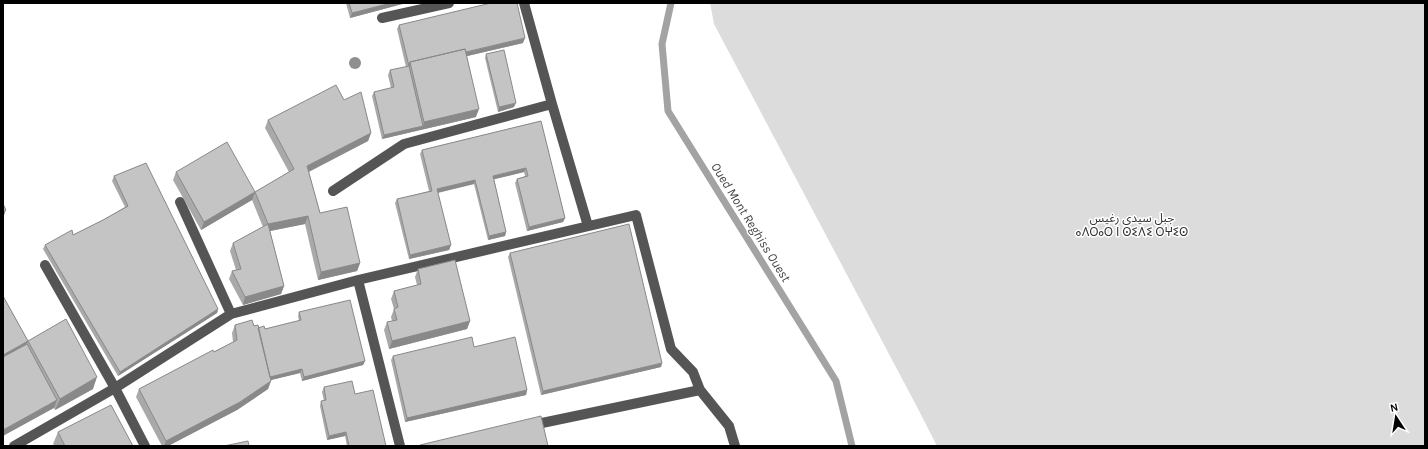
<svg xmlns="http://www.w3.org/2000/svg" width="1428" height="449" viewBox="0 0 1428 449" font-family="Karla,'Noto Sans Arabic','Noto Sans Tifinagh',sans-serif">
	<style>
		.green { fill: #dcdcdc }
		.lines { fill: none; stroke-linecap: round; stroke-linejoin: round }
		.stream { stroke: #a3a3a3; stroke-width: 7 }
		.minor { stroke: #555; stroke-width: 10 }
		.tree { fill: #8f8f8f }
		.wall { fill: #a9a9a9 }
		.shaded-wall { fill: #898989 }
		.building { fill: #c4c4c4; stroke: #898989 }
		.labels { text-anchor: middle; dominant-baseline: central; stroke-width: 3; stroke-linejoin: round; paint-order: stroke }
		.park-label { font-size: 12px; fill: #333; stroke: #fff }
		.water-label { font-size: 13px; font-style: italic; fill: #444; stroke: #fff }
	</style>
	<rect width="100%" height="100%" fill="#fff"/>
	<!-- green -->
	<path class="green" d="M710 3H1425V446H937L916 405 714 24Z"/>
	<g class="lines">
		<!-- stream -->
		<path class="stream" d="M671 3 662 44 668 111 836 381 852 446"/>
		<!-- minor -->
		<path class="minor" d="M524 3 552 104 588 226
			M382 18 449 3
			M333 191 404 144 552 104
			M180 202 231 314
			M45 265 115 388 145 446
			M358 280 636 215 671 349 693 372 700 390
			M542 423 700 390 729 426 735 446
			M14 446 115 388 231 314 358 280 400 446"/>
	</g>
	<!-- trees -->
	<circle class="tree" cx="355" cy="63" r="6"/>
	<!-- wall -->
	<path class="wall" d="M346 3H406L350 18Z
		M399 25 523 43 467 56 476 117 382 139 372 96 374 92 391 88 388 75 390 70 406 67 397 29Z
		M486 54 514 107 498 112 485 58Z
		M344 100 371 133 368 141 309 172 320 213 360 263 357 271 318 280 305 224 270 231 284 286 281 294 243 305 229 279 232 271 236 270 230 251 233 243 263 227 252 200 201 230 173 180 176 172 255 192 289 172 265 128 268 120Z
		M541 121 565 218 563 222 527 231 515 183 517 179 525 176 524 172 494 179 506 232 505 236 488 240 474 184 438 193 451 245 449 250 409 259 395 203 397 199 429 191 420 154 422 150Z
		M114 176 218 309 217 313 118 376 43 249 45 245 73 235 103 220 125 207 112 181Z
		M510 253 662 363 661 367 541 395 508 257Z
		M418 269 470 321 467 329 389 349 384 330 387 322 392 321 391 317 394 309 391 299 394 291 417 285 415 277Z
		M3 296 28 341 93 389 55 410Z
		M299 312 365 361 363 365 302 381 300 373 271 380 268 389 237 410 168 446H162L136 397 139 389 233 342 232 333 235 325 254 326 265 329 299 321 298 316Z
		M474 347 527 390 526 395 405 422 391 360 393 356Z
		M324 387 355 394 386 446H347L345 436 327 440 320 406 321 401H324L322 392Z
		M58 432 133 446H55L53 444Z"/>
	<!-- shaded-wall -->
	<path class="shaded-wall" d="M391 3H406L350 18 352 13Z
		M525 38 523 43 412 69 411 66Z
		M516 103 514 107 498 112 499 107Z
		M479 109 476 117 382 139 384 135 423 126 424 122Z
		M371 133 368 141 304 174 307 166Z
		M526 168 524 172 491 180 493 176Z
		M475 180 474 184 436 193 437 189Z
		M255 192 252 200 201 230 204 222Z
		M6 210 3 218V212Z
		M308 216 305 224 265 232 268 224Z
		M565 218 563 222 527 231 529 227Z
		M506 232 505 236 488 240 489 236Z
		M451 245 449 250 409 259 410 255Z
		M360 263 357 271 318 280 321 272Z
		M284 286 281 294 243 305 245 297Z
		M218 309 217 313 118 376 120 372Z
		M470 321 467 329 389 349 392 341Z
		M28 341 24 352 3 364V355Z
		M365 361 363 365 302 381 304 377Z
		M662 363 661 367 541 395 543 391Z
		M302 369 300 373 267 381 268 377Z
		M97 377 93 389 55 410 60 399Z
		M271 381 268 389 237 410 168 446H164L166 441Z
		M527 390 526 395 405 422 407 418Z
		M57 400 54 408 3 436V430Z
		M346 432 345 436 327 440 329 436Z"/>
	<!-- building -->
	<path class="building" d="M349 3H391L352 13Z
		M491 3H517L525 38 466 52 465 49 410 62 409 66 399 25Z
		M465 49 479 109 424 122 410 62Z
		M504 50 516 103 499 107 486 54Z
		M409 66 423 126 384 135 374 92 394 87 390 70Z
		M336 85 344 100 361 92 371 133 307 166 320 213 347 207 360 263 321 272 308 216 268 224 255 192 204 222 176 172 227 142 255 192 294 169 268 120Z
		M541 121 565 218 529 227 517 179 528 176 526 168 493 176 506 232 489 236 475 180 437 189 451 245 410 255 397 199 432 191 422 150Z
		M146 163 218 309 120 372 45 245 72 230 73 235 103 220 128 206 114 176Z
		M3 204 6 210 3 212Z
		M268 224 284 286 245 297 232 271 241 269 233 243Z
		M629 224 662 363 543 391 510 253Z
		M455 260 470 321 392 341 387 322 397 320 394 309 398 307 394 291 421 284 418 269Z
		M3 296 28 341 3 355Z
		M350 300 365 361 304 377 302 369 270 377 258 328 264 326 265 329 301 320 299 312Z
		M66 319 97 377 60 399 28 341Z
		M252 320 254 326 258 325 271 381 240 402 166 441 139 389 213 350 214 352 237 340 235 325Z
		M472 337 474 347 515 337 527 390 407 418 393 356Z
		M27 344 57 400 3 430V357Z
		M352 381 355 394 373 390 386 446H349L346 432 329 436 321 401 326 400 324 387Z
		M111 405 133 446H65L58 432Z
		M541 416 548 446H420V445Z
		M248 441 249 446H224Z"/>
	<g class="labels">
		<!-- park labels -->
		<g class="park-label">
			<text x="1132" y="218">جبل سيدي رغيس<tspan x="1132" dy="14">ⴰⴷⵔⴰⵔ ⵏ ⵙⵉⴷⵉ ⵔⵖⵉⵙ</tspan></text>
		</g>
		<!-- water labels -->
		<g class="water-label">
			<text transform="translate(751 222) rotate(58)">Oued Mont Reghiss Ouest</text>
		</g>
	</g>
	<!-- border -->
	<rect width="1428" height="449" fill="none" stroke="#000000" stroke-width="8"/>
	<!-- north arrow -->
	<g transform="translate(1396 417) rotate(348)" stroke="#ffffff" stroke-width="3" paint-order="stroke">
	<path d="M0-3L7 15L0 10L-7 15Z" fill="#000000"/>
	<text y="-6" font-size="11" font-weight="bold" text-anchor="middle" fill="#000000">N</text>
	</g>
</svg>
